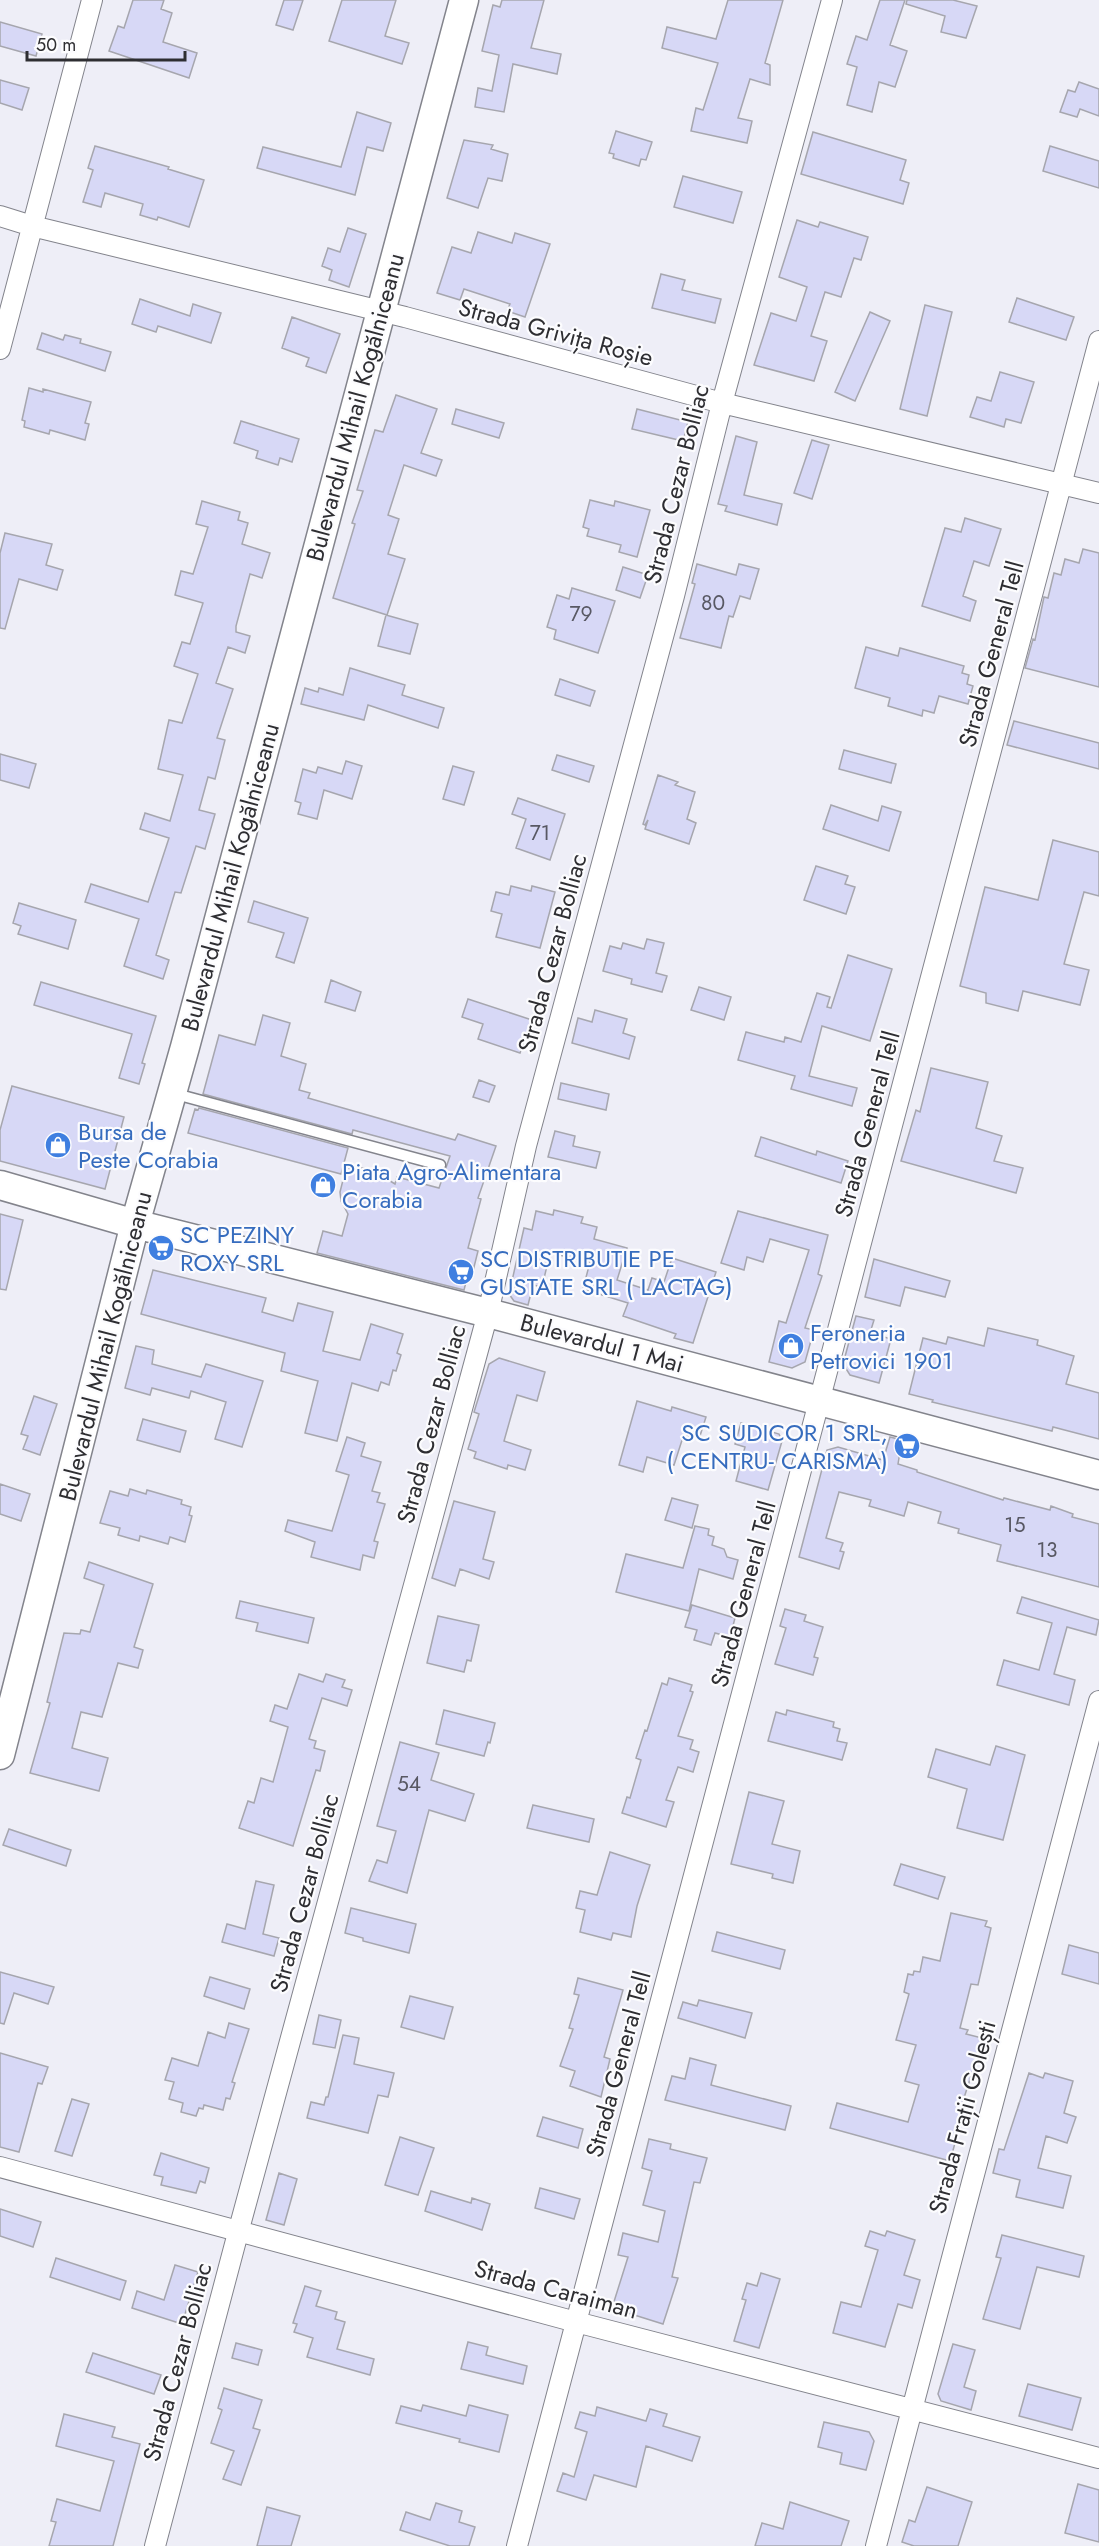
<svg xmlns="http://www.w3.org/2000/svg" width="1099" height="2546" viewBox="0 0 1099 2546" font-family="Jost,sans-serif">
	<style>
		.building { fill: #d7d8f6; stroke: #a6a6ae; stroke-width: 1.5 }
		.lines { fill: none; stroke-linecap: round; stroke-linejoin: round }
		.lane-casing { stroke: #83848c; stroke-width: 13 }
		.street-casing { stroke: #83848c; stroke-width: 22 }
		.secondary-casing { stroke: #83848c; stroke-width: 31 }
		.lane { stroke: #fff; stroke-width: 10 }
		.street { stroke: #fff; stroke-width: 20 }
		.secondary { stroke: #fff; stroke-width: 28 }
		.labels { text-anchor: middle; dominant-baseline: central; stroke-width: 4.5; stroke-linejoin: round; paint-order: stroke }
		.number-label { font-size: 21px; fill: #585863 }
		.street-label { font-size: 24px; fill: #2e2e32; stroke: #fcfcfe }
		.shop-label { font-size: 24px; fill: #366cbe; stroke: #fcfcfe; text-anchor: start }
	</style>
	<rect width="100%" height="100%" fill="#eeeef7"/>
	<!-- building -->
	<path class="building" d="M133 0H164L161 9 172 13 163 42 197 53 189 78 109 51 118 26 124 28Z
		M284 0H303L293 30 276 25Z
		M342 0H396L385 36 409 43 402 64 329 41Z
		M502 0H544L531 48 561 54 557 74 513 64 504 112 475 107 478 88 492 91 499 55 482 51 493 5 500 7Z
		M728 0H783L765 63 770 65V85L750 79 738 118 752 121 747 143 691 131 696 108 703 110 718 63 662 48 667 27 716 39Z
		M880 0H905L890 45 907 51 895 87 879 82 872 112 847 105 857 67 847 64 856 36 867 40Z
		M907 0H953L977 6 966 38 941 32 945 16 906 4Z
		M0 22 42 34 36 56 0 46Z
		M0 80 29 88 22 110 0 103Z
		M1079 82 1099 89V116L1080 109 1077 117 1060 112 1068 90 1075 92Z
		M357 112 391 123 383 151 367 147 355 195 257 168 263 147 341 167Z
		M616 131 652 142 646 160 641 159 639 166 613 158 614 154 609 153Z
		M813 132 906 160 900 180 909 183 903 204 801 174Z
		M464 140 493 145 491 149 508 154 502 181 488 178 478 208 447 198Z
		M95 146 169 167 168 169 204 180 189 227 158 217 157 220 140 215 143 204 105 193 101 207 83 202 93 170 88 168Z
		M1050 146 1099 161V188L1043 171Z
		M683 176 742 192 733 223 674 207Z
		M797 220 818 227 820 222 868 237 861 260 854 258 841 297 825 292 811 336 827 341 814 381 754 365 771 313 796 321 807 287 779 277Z
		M348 228 366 234 349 287 329 280 332 270 322 266 328 248 340 252Z
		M478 232 512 243 515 233 550 244 525 317 507 311 510 304 464 289 460 300 437 293 452 247 471 253Z
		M661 274 685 280 682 290 721 299 715 323 652 308Z
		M1017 298 1074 317 1066 340 1009 322Z
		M140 299 190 316 193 304 221 313 211 343 158 326 156 332 132 324Z
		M925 305 952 312 927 416 900 409Z
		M870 312 890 321 855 401 835 392Z
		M292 317 340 334 326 373 306 366 309 358 282 348Z
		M42 333 63 340 65 335 81 339 80 343 111 352 105 371 37 349Z
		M1000 372 1034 382 1021 423 1006 419 1004 427 970 417 977 397 991 401Z
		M29 388 43 392V389L91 402 85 423 89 424 85 440 50 430 49 434 24 427 25 421 22 420Z
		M396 395 437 409 421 453 442 460 436 476 404 465 388 515 399 519 388 554 405 559 387 615 333 598 355 524 352 523 363 491 357 490 368 453 375 430 383 432Z
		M456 409 504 423 499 438 452 424Z
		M637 409 688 422 683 441 632 429Z
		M241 421 299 439 292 462 280 458 278 465 256 458 258 451 234 443Z
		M736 436 757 442 744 495 782 504 777 525 725 511 727 506 718 504Z
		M812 440 829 445 812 499 794 493Z
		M590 500 614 506 615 501 650 510 637 557 619 552 621 545 587 536 589 529 583 527Z
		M202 501 240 512 238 520 248 523 242 544 270 553 262 578 250 574 236 626V632L250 636 245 653 228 647 216 683 233 689 217 738 225 740 215 779 208 777 199 810 215 814 205 849 196 846 181 893 175 892 156 955 169 960 163 979 124 966 139 919 85 902 91 884 148 902 169 838 140 829 145 813 170 821 183 775 158 769 169 720 182 723 198 674 174 666 182 642 190 644 203 603 175 595 181 571 193 574 208 527 196 524Z
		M965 518 1001 529 989 566 974 561 963 596 976 601 970 621 922 606 945 528 961 532Z
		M5 533 52 544 46 565 63 570 57 590 19 579 5 629 0 628V553Z
		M1083 549 1099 553V687L1025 668 1033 639 1035 640 1044 597 1048 598 1054 573 1061 575 1065 559 1079 563Z
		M697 564 736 575 739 564 759 569 750 599 740 596 733 617 729 616 721 648 680 638 695 584 692 583Z
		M623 567 648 575 640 598 616 590Z
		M572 588 615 601 598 653 554 639 556 630 547 627 557 595 569 599Z
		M386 615 418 624 410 654 378 646Z
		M866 647 898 656 900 648 964 666 962 673 969 675 967 684 973 686 968 704 939 696 934 713 923 710 922 716 888 706 890 698 855 688Z
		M350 668 405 685 402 695 444 708 438 728 368 705 364 720 301 704 305 688 318 692 319 688 343 695Z
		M560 679 595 691 590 706 555 695Z
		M1014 721 1099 743V769L1007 745Z
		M844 750 896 764 891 783 839 769Z
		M0 754 36 764 29 788 0 780Z
		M557 755 594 766 589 782 552 770Z
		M346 761 362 766 352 799 324 790 317 819 298 814 301 803 295 801 303 769 316 773 318 767 342 774Z
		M453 766 474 772 464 805 443 799Z
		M658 775 678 782 675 785 695 792 687 819 696 823 689 844 645 829 648 820 645 825 643 824Z
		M518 798 565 814 550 860 516 848 526 819 512 814Z
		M831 805 878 821 882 806 901 812 889 851 823 829Z
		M1053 840 1099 852V896L1084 892 1064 964 1089 970 1080 1005 1023 991 1018 1011 986 1003V993L960 986 985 887 1038 900Z
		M816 866 848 876 845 884 855 887 846 914 804 900Z
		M511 886 531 891 532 886 555 892 540 948 496 937 502 914 491 911 496 892 509 895Z
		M254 901 308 918 294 963 276 957 284 933 248 922Z
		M19 903 76 920 68 949 18 934 21 926 13 923Z
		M647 939 664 943 656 973 667 976 662 992 631 984 632 979 603 971 610 946 621 949 623 943 644 949Z
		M848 955 892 969 870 1041 822 1026 809 1076 857 1088 852 1106 791 1089 795 1076 738 1060 746 1032 784 1042 785 1037 801 1042 817 993 830 997 827 1007 831 1008Z
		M331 980 361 992 355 1011 325 1002Z
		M41 982 156 1016 142 1063 145 1064 139 1084 119 1078 132 1034 34 1005Z
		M699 987 731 997 724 1020 691 1010Z
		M468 999 532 1020 520 1053 478 1039 483 1024 462 1017Z
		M595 1010 627 1019 623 1033 635 1037 629 1059 572 1043 578 1018 592 1022Z
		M263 1015 290 1023 281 1056 306 1064 299 1090 310 1093 308 1098 455 1140 458 1134 496 1146 478 1198 481 1199 468 1248 478 1251 472 1275 468 1274 464 1290 317 1253 323 1231 342 1236 348 1214 341 1201 340 1192 346 1168H369L395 1184 397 1177 439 1188 450 1156 353 1130 352 1134 203 1094 219 1035 255 1045Z
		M931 1068 988 1082 976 1128 1002 1136 994 1161 1023 1168 1016 1193 901 1161 916 1110 920 1112Z
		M479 1080 495 1086 489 1102 473 1097Z
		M561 1083 609 1094 606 1110 558 1099Z
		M12 1086 124 1117 105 1189 0 1161V1130Z
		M199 1108 348 1148 341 1174 188 1133 195 1109 198 1110Z
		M555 1131 575 1136 573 1146 600 1152 596 1168 548 1157Z
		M761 1137 816 1155 817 1151 848 1161 841 1183 755 1156Z
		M554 1210 583 1217 581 1223 597 1227 594 1239 627 1248 617 1280 648 1290 652 1278 664 1282 672 1258 716 1272 693 1343 674 1338 676 1334 623 1316 628 1303 583 1289 590 1262 550 1253 542 1287 533 1285 528 1305 514 1301 509 1294 524 1228 532 1230 536 1211 553 1215Z
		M738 1211 828 1235 818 1274 822 1276 805 1328 814 1330 805 1362 792 1368 769 1362 779 1321 786 1323 809 1250 770 1239 763 1262 747 1257 744 1270 721 1263Z
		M0 1214 23 1220 6 1290 0 1289Z
		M874 1259 950 1281 945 1297 905 1287 900 1306 865 1297Z
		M153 1270 266 1298 262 1312 293 1321 298 1303 333 1312 323 1351 360 1360 371 1324 403 1334 397 1353 401 1355 396 1371 393 1370 389 1385 381 1382 378 1391 352 1383 337 1441 305 1433 318 1381 281 1371 285 1353 141 1314Z
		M856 1316 874 1320 870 1333 891 1339 879 1383 850 1375 843 1364Z
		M988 1328 1038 1340 1037 1345 1074 1356 1066 1384 1099 1393V1439L1053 1427 1052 1431 932 1402 933 1400 909 1394 923 1338 946 1344 948 1337 984 1346Z
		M136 1346 154 1350 152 1364 201 1377 206 1364 263 1381 242 1447 215 1439 226 1402 191 1391 189 1398 152 1388 150 1395 125 1388Z
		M499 1358 545 1372 537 1401 517 1395 504 1441 531 1450 525 1470 508 1465 507 1469 474 1458 476 1452 468 1449 479 1414 474 1412 489 1364Z
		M34 1396 57 1404 40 1455 23 1449 28 1436 21 1434Z
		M637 1401 671 1411 672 1407 706 1417 699 1439 684 1434 674 1465 647 1457 643 1472 619 1465Z
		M143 1419 186 1431 180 1452 137 1440Z
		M741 1423 779 1434 782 1441 768 1490 736 1481 745 1447 735 1444Z
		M347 1437 365 1443 361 1456 381 1462 372 1491 380 1493 377 1502 385 1504 374 1541 378 1542 374 1558 363 1555 360 1570 311 1557 315 1542 285 1531 288 1520 332 1531 349 1475 336 1471Z
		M890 1437 902 1440 898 1464 917 1470V1472L1003 1500 1004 1498 1050 1510 1051 1506 1073 1514 1072 1517 1099 1524V1587L997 1561 1001 1545 958 1533 959 1529 938 1523 941 1512 908 1502 904 1516 869 1506 871 1500 839 1492 826 1538 843 1543 840 1551 844 1552 839 1569 799 1557 827 1450 838 1447 883 1460Z
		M0 1484 30 1494 21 1521 0 1514Z
		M130 1489 146 1494 147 1490 182 1500 181 1504 191 1507 189 1515 192 1516 185 1542 170 1537 168 1544 140 1536 139 1541 118 1535 120 1528 100 1523 110 1491 128 1496Z
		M672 1498 698 1505 692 1528 665 1520Z
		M454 1501 495 1512 483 1559 494 1562 489 1579 460 1569 455 1586 432 1578Z
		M695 1526 709 1529 708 1535 714 1537 712 1545 724 1549 727 1557 738 1560 733 1579 699 1569 689 1611 616 1592 626 1554 683 1568Z
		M89 1562 153 1584 134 1647 143 1650 138 1668 118 1663 102 1717 81 1712 72 1748 108 1758 99 1791 30 1773 50 1703 47 1702 64 1633 80 1634 81 1630 90 1632 104 1585 84 1578Z
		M1022 1597 1099 1620 1096 1635 1067 1627 1054 1674 1075 1680 1069 1705 997 1685 1004 1660 1039 1670 1052 1623 1017 1613Z
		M240 1601 314 1618 308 1643 256 1631 258 1623 236 1618Z
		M692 1605 735 1618 730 1637 715 1633 711 1645 694 1640 697 1630 685 1627Z
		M785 1609 806 1615 804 1621 823 1627 814 1657 818 1658 813 1675 775 1664 786 1628 780 1626Z
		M438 1616 479 1625 471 1661 467 1660 464 1672 427 1663Z
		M299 1674 323 1682 326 1674 345 1680 342 1687 352 1690 347 1706 322 1698 309 1739 316 1741 314 1748 325 1751 320 1771 316 1770 293 1846 239 1828 248 1801 254 1803 261 1778 273 1782 288 1727 270 1721 275 1705 287 1709Z
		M669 1678 692 1685 690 1691 693 1692 678 1736 693 1740 690 1749 699 1752 693 1772 678 1767 666 1800 674 1802 666 1827 622 1813 627 1797 630 1798 641 1760 636 1758 645 1730 647 1731 662 1683 667 1685Z
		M444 1710 495 1723 490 1743 488 1742 484 1756 436 1744Z
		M787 1710 834 1722 833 1727 840 1729 837 1741 847 1743 842 1760 768 1741 776 1712 786 1715Z
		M400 1742 439 1753 431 1780 474 1794 465 1821 429 1810 407 1893 369 1881 377 1860 387 1863 396 1831 377 1826Z
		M996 1746 1025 1755 1003 1840 957 1828 967 1789 928 1777 936 1749 990 1765Z
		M749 1792 784 1801 772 1844 800 1851 793 1883 772 1878 773 1874 731 1864Z
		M533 1805 594 1819 589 1842 527 1828Z
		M9 1829 71 1850 66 1866 3 1845Z
		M610 1852 650 1865 637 1906 631 1937 613 1933 611 1940 580 1932 585 1910 576 1908 580 1891 597 1895Z
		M901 1864 945 1877 938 1899 894 1885Z
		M256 1881 274 1885 263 1934 279 1938 274 1956 222 1942 227 1924 245 1929Z
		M351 1908 416 1924 409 1953 363 1941V1938L345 1933Z
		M951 1913 987 1921 985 1926 991 1928 978 1985 971 1984 960 2028 968 2030 966 2034 986 2039 982 2056 978 2055 960 2110 964 2111 950 2161 830 2128 837 2103 908 2122 919 2085 905 2081 916 2045 896 2040 909 1994 904 1992 908 1974 913 1975 914 1971 920 1972 923 1957 940 1961Z
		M717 1932 785 1950 780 1969 712 1951Z
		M1069 1945 1099 1953V1984L1062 1974Z
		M0 1972 54 1987 48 2004 14 1993 4 2024 0 2023Z
		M210 1977 250 1989 244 2009 204 1996Z
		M578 1978 623 1990 604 2057 610 2059 601 2097 570 2086 575 2071 560 2066 573 2029 569 2028 579 1995 574 1994Z
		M410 1996 453 2007 444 2039 401 2027Z
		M699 2000 752 2013 745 2038 678 2018 683 2002 697 2006Z
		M319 2015 341 2020 335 2048 313 2044Z
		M229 2023 249 2029 232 2082 235 2083 230 2099 226 2098 223 2110 204 2105 203 2109 199 2108 196 2116 181 2112 183 2103 169 2099 174 2082 165 2080 172 2058 198 2066 208 2032 225 2038Z
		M343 2035 359 2038 354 2064 394 2073 388 2097 378 2095 368 2133 307 2118 311 2102 324 2105 326 2097H328Z
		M0 2053 48 2067 42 2084 38 2083 19 2152 0 2147Z
		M690 2058 716 2065 711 2085 791 2106 785 2130 665 2100 672 2076 685 2079Z
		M1029 2073 1043 2078 1045 2073 1073 2081 1064 2113 1076 2117 1067 2143 1046 2136 1038 2168 1071 2176 1063 2208 1016 2197 1020 2180 993 2173 999 2149 1004 2150Z
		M72 2099 89 2104 72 2156 55 2151Z
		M543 2117 583 2129 578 2148 537 2136Z
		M400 2137 434 2148 418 2195 385 2185Z
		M649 2139 671 2144 670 2149 707 2158 700 2183 694 2182 672 2277 678 2278 663 2324 612 2308 628 2257 618 2255 623 2233 658 2242 665 2211 643 2205 652 2171 642 2168Z
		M161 2153 209 2168 205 2183 200 2181 196 2193 161 2185 163 2177 154 2175Z
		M279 2173 297 2179 284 2225 266 2220Z
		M540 2188 580 2199 574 2219 535 2208Z
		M431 2191 471 2203 472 2198 490 2204 482 2230 425 2211Z
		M0 2209 41 2222 33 2247 0 2236Z
		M870 2231 885 2236 887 2231 915 2240 904 2275 920 2280 912 2308 898 2304 885 2347 833 2333 841 2302 861 2307 878 2250 865 2246Z
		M1002 2235 1084 2256 1079 2277 1037 2267 1020 2329 983 2319 1001 2258 996 2257Z
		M56 2258 126 2281 120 2300 50 2277Z
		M175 2265 198 2272 182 2324 132 2308 137 2291 164 2300Z
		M761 2273 780 2279 759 2348 734 2341 746 2300 742 2299 747 2283 757 2286Z
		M305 2286 321 2291 316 2306 337 2312 335 2319 345 2322 337 2349 374 2359 370 2375 307 2357 313 2338 294 2332 297 2324 293 2323Z
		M468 2342 488 2347 486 2355 527 2366 523 2384 461 2369Z
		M236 2343 262 2350 258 2365 232 2358Z
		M953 2344 975 2350 964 2387 976 2391 971 2410 941 2401 938 2394Z
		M93 2353 161 2375 154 2394 86 2372Z
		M1028 2384 1081 2398 1072 2430 1019 2416Z
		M224 2388 262 2400 253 2428 260 2430 241 2485 223 2479 234 2451 211 2443 222 2410 218 2408Z
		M423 2405 466 2416 469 2405 508 2415 499 2452 459 2442 460 2439 396 2423 401 2406 421 2411Z
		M597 2407 646 2421 650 2409 667 2414 663 2426 700 2437 692 2461 646 2446 636 2487 594 2475 586 2500 557 2491 563 2473 574 2477 587 2432 575 2428 580 2412 595 2416Z
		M64 2414 115 2427 112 2437 140 2444 113 2546H49L56 2522 51 2521 57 2499 100 2511 114 2461 56 2446Z
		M824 2422 869 2432 874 2441 866 2470 840 2464 842 2453 818 2447Z
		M1078 2484 1099 2490V2542L1065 2533Z
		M927 2487 972 2502 958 2546H914L902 2542 909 2520 915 2522Z
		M790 2502 849 2521 841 2546H755L762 2523 783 2529Z
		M436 2503 462 2511 459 2522 475 2527 469 2546H450L400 2530 406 2512 430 2520Z
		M267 2507 300 2516 291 2546H257Z"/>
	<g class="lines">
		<defs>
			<path id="lane" d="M172 1093 440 1165"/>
			<path id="street" d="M0 216 32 226 405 317 722 403 1099 493
				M0 349 92 0
				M0 2167 576 2322 1099 2458
				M155 2546 239 2229 488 1313 526 1146 674 596 722 403 832 0
				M517 2546 1099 341
				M876 2546 1099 1701"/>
			<path id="secondary" d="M0 1185 135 1224 488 1313 1099 1475
				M0 1755 135 1224 185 1047 464 0"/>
		</defs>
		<!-- lane casing -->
		<use href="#lane" class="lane-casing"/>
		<!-- street casing -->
		<use href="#street" class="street-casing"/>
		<!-- secondary casing -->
		<use href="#secondary" class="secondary-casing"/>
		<!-- lane -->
		<use href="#lane" class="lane"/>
		<!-- street -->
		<use href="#street" class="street"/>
		<!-- secondary -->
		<use href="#secondary" class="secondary"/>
	</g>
	<!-- icons -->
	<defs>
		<symbol id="shop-disc" viewBox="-11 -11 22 22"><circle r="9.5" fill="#3f7fe0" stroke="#fcfcfe"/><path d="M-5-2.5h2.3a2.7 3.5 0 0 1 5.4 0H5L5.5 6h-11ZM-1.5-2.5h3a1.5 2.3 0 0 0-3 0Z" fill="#fff"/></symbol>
		<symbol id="supermarket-disc" viewBox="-11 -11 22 22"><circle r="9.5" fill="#3f7fe0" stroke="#fcfcfe"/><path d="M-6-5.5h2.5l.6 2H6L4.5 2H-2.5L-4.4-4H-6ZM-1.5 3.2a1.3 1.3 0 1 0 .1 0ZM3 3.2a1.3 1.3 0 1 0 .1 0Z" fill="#fff"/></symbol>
	</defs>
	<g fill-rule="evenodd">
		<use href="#shop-disc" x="43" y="1130" width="30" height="30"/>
		<use href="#shop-disc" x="308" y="1170" width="30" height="30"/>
		<use href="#supermarket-disc" x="146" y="1233" width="30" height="30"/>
		<use href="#supermarket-disc" x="446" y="1257" width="30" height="30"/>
		<use href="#shop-disc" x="776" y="1331" width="30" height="30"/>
		<use href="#supermarket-disc" x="892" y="1431" width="30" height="30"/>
	</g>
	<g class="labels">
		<!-- number labels -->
		<g class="number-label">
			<text x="713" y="603">80</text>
			<text x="581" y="614">79</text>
			<text x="540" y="833">71</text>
			<text x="1015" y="1525">15</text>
			<text x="1047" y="1550">13</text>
			<text x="409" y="1784">54</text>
		</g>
		<!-- street labels -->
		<g class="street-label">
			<text transform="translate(556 332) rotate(15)">Strada Grivița Roșie</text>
			<text transform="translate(355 407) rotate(-75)">Bulevardul Mihail Kogălniceanu</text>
			<text transform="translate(676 484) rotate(-76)">Strada Cezar Bolliac</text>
			<text transform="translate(991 654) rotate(-75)">Strada General Tell</text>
			<text transform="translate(230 877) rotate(-75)">Bulevardul Mihail Kogălniceanu</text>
			<text transform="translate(552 953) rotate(-75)">Strada Cezar Bolliac</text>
			<text transform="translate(867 1124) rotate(-75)">Strada General Tell</text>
			<text transform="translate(602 1343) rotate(15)">Bulevardul 1 Mai</text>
			<text transform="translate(105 1346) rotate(-76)">Bulevardul Mihail Kogălniceanu</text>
			<text transform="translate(431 1424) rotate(-75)">Strada Cezar Bolliac</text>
			<text transform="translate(743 1594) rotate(-75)">Strada General Tell</text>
			<text transform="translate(304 1893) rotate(-75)">Strada Cezar Bolliac</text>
			<text transform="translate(618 2064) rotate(-75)">Strada General Tell</text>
			<text transform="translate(962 2117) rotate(-75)">Strada Frații Golești</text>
			<text transform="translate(556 2289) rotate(15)">Strada Caraiman</text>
			<text transform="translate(177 2362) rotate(-75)">Strada Cezar Bolliac</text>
		</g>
		<!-- shop labels -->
		<g class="shop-label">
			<text x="78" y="1131">Bursa de<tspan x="78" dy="28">Peste Corabia</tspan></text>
			<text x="342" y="1171">Piata Agro-Alimentara<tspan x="342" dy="28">Corabia</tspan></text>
			<text x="180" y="1234">SC PEZINY<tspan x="180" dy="28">ROXY SRL</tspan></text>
			<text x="480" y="1258">SC DISTRIBUTIE PE<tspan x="480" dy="28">GUSTATE SRL ( LACTAG)</tspan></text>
			<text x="810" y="1332">Feroneria<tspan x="810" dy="28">Petrovici 1901</tspan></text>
			<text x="888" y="1432" text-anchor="end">SC SUDICOR 1 SRL,<tspan x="888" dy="28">( CENTRU- CARISMA)</tspan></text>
		</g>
	</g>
	<!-- scale -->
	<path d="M27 51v9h158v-9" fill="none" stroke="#2e2e32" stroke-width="3"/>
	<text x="36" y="51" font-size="18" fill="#2e2e32" stroke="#fcfcfe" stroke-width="4.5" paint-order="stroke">50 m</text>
</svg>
